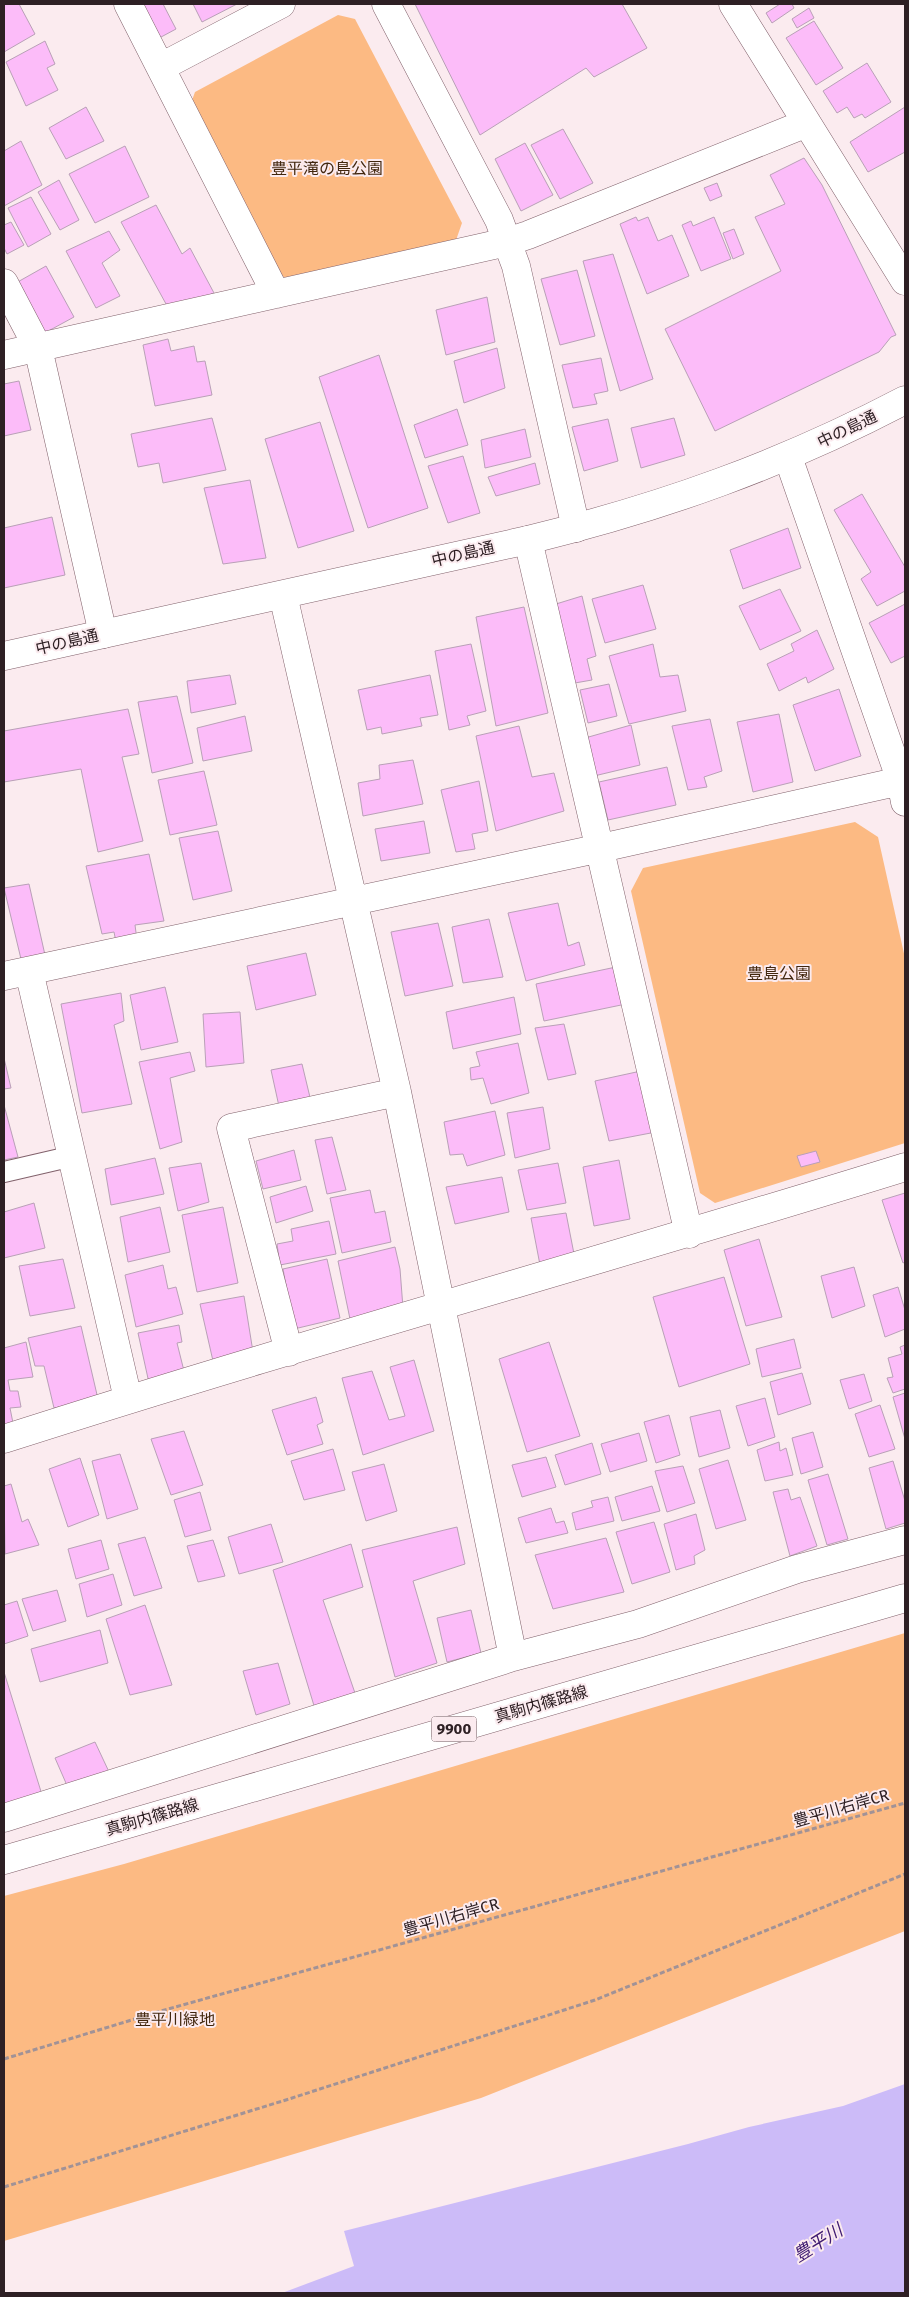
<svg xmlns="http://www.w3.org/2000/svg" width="909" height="2297" viewBox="0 0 909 2297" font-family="'Fira Sans','Noto Sans JP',sans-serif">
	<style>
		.green { fill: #fcba83 }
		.water { fill: #ccbbf8 }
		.building { fill: #fcbcf9; stroke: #b9a0b7 }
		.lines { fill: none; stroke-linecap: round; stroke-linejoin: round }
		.service-casing { stroke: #81616b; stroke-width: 22 }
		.minor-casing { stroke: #81616b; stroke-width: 29 }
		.tertiary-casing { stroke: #81616b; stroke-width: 29 }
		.primary-casing { stroke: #81616b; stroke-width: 29 }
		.path { stroke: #a19296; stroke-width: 3; stroke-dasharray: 5 2.5; stroke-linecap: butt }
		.service { stroke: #fff; stroke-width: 20 }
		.minor { stroke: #fff; stroke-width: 28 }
		.tertiary { stroke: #fff; stroke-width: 28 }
		.primary { stroke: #fff; stroke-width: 28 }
		.labels { text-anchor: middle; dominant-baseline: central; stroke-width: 4; stroke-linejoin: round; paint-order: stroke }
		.shield { fill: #fbebef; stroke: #6c5d61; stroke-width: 1 }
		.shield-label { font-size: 15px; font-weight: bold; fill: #2e2024 }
		.park-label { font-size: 16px; fill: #42270e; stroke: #fbebef }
		.street-label { font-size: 16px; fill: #2e2024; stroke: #fbebef }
		.water-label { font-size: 18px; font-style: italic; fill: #401c72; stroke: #fbebef }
	</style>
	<rect width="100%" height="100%" fill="#fbebef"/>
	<!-- green -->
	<path class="green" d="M338 15 355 19 462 223 455 243 292 283 276 271 190 106 195 92Z
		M855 822 878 837 905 958V1143L715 1203 700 1193 631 891 643 868Z
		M905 1633V1931L481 2098 4 2241V1896L124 1864Z"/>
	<!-- water -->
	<path class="water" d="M905 2084V2293H282L354 2266 344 2231 688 2144 749 2127 843 2106Z"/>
	<!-- building -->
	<path class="building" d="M4 4H19L35 34 4 52Z
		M127 4H163L176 29 148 44Z
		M193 4H237L202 22Z
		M415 4H622L647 48 594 77 586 68 480 135Z
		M780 4H792L794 8 772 23 766 13Z
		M809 8 814 18 797 28 792 19Z
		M814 21 843 68 816 85 786 38Z
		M45 41 55 64 47 68 58 90 26 106 6 62Z
		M867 63 891 102 865 118 862 114 854 118 847 107 837 113 823 91Z
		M86 107 104 141 66 159 49 128Z
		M905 107V152L868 172 850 142Z
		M563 129 593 183 560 199 531 145Z
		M21 141 42 185 4 206V151Z
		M525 143 553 195 521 211 495 159Z
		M125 146 149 197 95 223 69 174Z
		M804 158 822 185 896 335 891 337 879 352 715 431 665 329 781 271 755 217 785 204 770 175Z
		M59 180 79 220 60 230 38 192Z
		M717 183 722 196 710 201 704 188Z
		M31 197 51 234 28 247 8 208Z
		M156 205 182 254 190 248 214 293 171 313 121 222Z
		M636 217 638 221 648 217 658 241 672 235 689 276 647 294 620 224Z
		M714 217 731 259 701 271 682 225 691 221 693 226Z
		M11 222 24 245 7 254 4 248V225Z
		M734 229 744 254 733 259 723 233Z
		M109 231 120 250 102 263 120 296 96 308 66 251Z
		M613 254 653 379 620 391 583 261Z
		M46 266 74 317 41 335 7 288Z
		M577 270 595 336 560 345 541 279Z
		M487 297 495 342 446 355 436 310Z
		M168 339 171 351 194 346 197 362 205 361 212 395 155 406 143 345Z
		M497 348 505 388 464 403 454 361Z
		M379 355 428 508 368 528 319 377Z
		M601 358 608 391 594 394 597 404 573 408 562 365Z
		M19 381 31 430 4 436V384Z
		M457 409 468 445 425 458 414 425Z
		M212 418 226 470 163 483 159 463 138 467 131 434Z
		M674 418 685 455 641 468 631 428Z
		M608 419 618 461 584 471 572 427Z
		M320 422 354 531 298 548 265 439Z
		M525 429 531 457 485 468 481 440Z
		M463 456 480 513 448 523 428 466Z
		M535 463 540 484 496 496 488 477Z
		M250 480 266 558 223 564 204 488Z
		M862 494 905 567V591L877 606 861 579 871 572 834 510Z
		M52 517 65 575 4 588V528Z
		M788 528 801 568 743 589 730 550Z
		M643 585 656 629 605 643 592 599Z
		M780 589 801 631 760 650 739 606Z
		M582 596 596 656 587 659 592 680 569 684 556 604Z
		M905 604V656L891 663 869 623Z
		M524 607 548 713 496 726 476 617Z
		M817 630 834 669 808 683 806 677 779 691 767 664 794 651 791 644Z
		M471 644 486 711 467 716 470 725 449 730 435 651Z
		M653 644 660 677 678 675 686 711 629 724 609 656Z
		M230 675 236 704 191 713 187 681Z
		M430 675 438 715 420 718 422 726 382 734 381 727 367 730 358 690Z
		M609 684 617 716 588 723 580 690Z
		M839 689 861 756 815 771 793 705Z
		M177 696 193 763 152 773 138 702Z
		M128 709 139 754 122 757 143 841 98 852 81 769 4 782V731Z
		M779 714 793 782 753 792 737 722Z
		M245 716 252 751 203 761 197 728Z
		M710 719 722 771 704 777 707 787 688 790 672 726Z
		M631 725 640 765 594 776 585 738Z
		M519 726 532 777 554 773 564 811 496 831 476 736Z
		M413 760 423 804 363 816 358 783 380 779 379 765Z
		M667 767 676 805 608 820 599 782Z
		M204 771 217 825 170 835 158 780Z
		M479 781 488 831 472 834 475 849 456 852 441 790Z
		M424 821 430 853 381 861 375 829Z
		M218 831 232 891 193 900 179 838Z
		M149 854 164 921 135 925 137 940 116 942 114 932 102 934 86 866Z
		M29 884 45 955 21 959 4 888Z
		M558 903 568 946 579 942 585 965 526 981 508 913Z
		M489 919 503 977 463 983 452 927Z
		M438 923 453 986 405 996 391 932Z
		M306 953 316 995 256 1010 247 966Z
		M616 967 626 1004 544 1021 536 984Z
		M165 987 178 1042 141 1050 130 995Z
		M121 993 124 1021 114 1025 132 1104 82 1113 61 1004Z
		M514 997 521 1034 453 1049 446 1012Z
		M240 1012 244 1063 206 1067 203 1014Z
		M564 1024 576 1074 548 1080 535 1028Z
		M518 1043 529 1093 491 1104 483 1078 471 1080 470 1068 480 1066 476 1052Z
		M190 1052 195 1071 170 1078 182 1142 160 1149 139 1062Z
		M4 1058 11 1088 4 1089Z
		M302 1064 314 1114 282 1120 271 1070Z
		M641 1071 656 1132 609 1141 595 1081Z
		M4 1105 18 1157 4 1160Z
		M543 1107 550 1149 515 1158 507 1113Z
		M495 1111 505 1155 467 1166 463 1154 450 1155 444 1122Z
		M332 1137 346 1190 327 1194 315 1140Z
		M294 1150 301 1180 263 1189 256 1161Z
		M816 1151 820 1162 801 1167 797 1156Z
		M155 1158 164 1194 111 1205 105 1169Z
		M619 1160 630 1219 594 1226 583 1167Z
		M201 1163 209 1202 178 1211 169 1168Z
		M558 1163 566 1203 527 1210 518 1170Z
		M502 1177 509 1212 455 1224 446 1187Z
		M306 1186 313 1211 276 1223 270 1197Z
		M370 1190 375 1213 385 1211 391 1242 342 1253 330 1198Z
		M905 1193V1262L903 1263 882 1200Z
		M34 1203 45 1248 4 1258V1212Z
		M160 1207 170 1252 128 1262 120 1217Z
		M223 1207 238 1283 197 1292 182 1215Z
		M566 1213 575 1259 540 1265 531 1218Z
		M329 1221 336 1254 280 1265 277 1244 293 1241 291 1229Z
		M759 1239 782 1317 746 1326 724 1250Z
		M395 1247 400 1269 403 1308 350 1319 338 1261Z
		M63 1259 75 1308 30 1316 19 1266Z
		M327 1259 340 1318 294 1329 283 1269Z
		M163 1265 168 1289 176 1287 183 1314 136 1327 125 1275Z
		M854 1267 865 1306 832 1318 821 1276Z
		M724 1277 750 1364 679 1387 653 1297Z
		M898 1287 905 1310V1329L885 1337 873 1295Z
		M244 1296 253 1352 213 1361 200 1304Z
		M179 1325 182 1342 177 1343 185 1375 149 1383 138 1333Z
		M81 1326 98 1399 54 1408 44 1366H35L28 1338Z
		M794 1339 801 1368 762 1377 756 1349Z
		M26 1342 33 1377 8 1380 10 1391H18L21 1407 10 1408 14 1428 4 1430V1348Z
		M549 1342 580 1436 527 1452 499 1359Z
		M905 1345V1389L893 1393 887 1378 893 1377 888 1358 902 1354 900 1347Z
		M414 1360 434 1431 363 1455 342 1378 372 1371 389 1420 405 1416 390 1367Z
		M802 1373 811 1404 778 1415 770 1382Z
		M864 1374 872 1401 849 1409 840 1380Z
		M905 1393V1439L893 1397Z
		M316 1397 323 1422 317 1425 323 1444 287 1455 272 1410Z
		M765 1398 775 1437 748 1446 736 1406Z
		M880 1405 895 1449 869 1457 855 1414Z
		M720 1410 730 1448 699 1457 690 1417Z
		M669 1415 680 1455 656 1463 644 1422Z
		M184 1431 203 1485 171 1495 151 1439Z
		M813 1432 823 1467 801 1474 792 1438Z
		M639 1433 647 1461 610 1472 601 1444Z
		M779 1442 780 1451 786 1448 793 1475 765 1481 757 1450Z
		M592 1443 601 1474 565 1485 555 1455Z
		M333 1449 345 1490 304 1500 291 1461Z
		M120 1454 138 1509 107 1519 92 1461Z
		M546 1457 556 1487 522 1497 512 1465Z
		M80 1458 99 1515 68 1527 49 1469Z
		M728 1460 746 1520 716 1529 699 1469Z
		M893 1461 905 1501V1523L886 1529 869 1468Z
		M384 1464 397 1511 366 1521 352 1472Z
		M683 1466 695 1503 667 1512 655 1471Z
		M828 1474 848 1539 827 1545 808 1480Z
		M11 1484 22 1522 28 1519 39 1545 5 1554 4 1486Z
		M652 1486 660 1511 622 1521 615 1497Z
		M788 1489 791 1500 800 1497 817 1546 790 1556 773 1492Z
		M200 1492 211 1530 185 1537 174 1500Z
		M608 1497 614 1521 576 1530 572 1513 593 1507 591 1501Z
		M551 1508 556 1523 564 1521 568 1533 526 1543 518 1518Z
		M696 1514 705 1550 694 1556 695 1564 676 1570 664 1524Z
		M654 1522 670 1572 632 1584 616 1532Z
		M271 1524 283 1562 239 1574 228 1537Z
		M457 1527 465 1564 413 1581 437 1663 395 1677 362 1550Z
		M145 1537 162 1588 134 1596 118 1544Z
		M606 1538 624 1592 553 1609 535 1555Z
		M101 1540 109 1569 76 1579 68 1549Z
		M213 1540 225 1576 198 1582 187 1546Z
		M351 1544 363 1587 323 1600 356 1696 315 1709 273 1570Z
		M113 1574 122 1605 87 1617 79 1584Z
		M57 1590 66 1621 33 1631 22 1599Z
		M17 1601 28 1636 4 1644V1605Z
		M145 1605 172 1685 130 1695 106 1619Z
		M471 1610 481 1653 447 1662 437 1618Z
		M100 1630 108 1663 40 1682 31 1649Z
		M278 1663 290 1704 256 1715 243 1671Z
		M4 1672 43 1798 4 1808Z
		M95 1742 110 1774 69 1790 55 1758Z"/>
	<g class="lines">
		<defs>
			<path id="service" d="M4 1172 73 1156"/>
			<path id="minor" d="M128 4 276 294
				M386 4 499 220 516 266 576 528
				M733 4 905 281
				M161 67 281 4
				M4 283 38 348 103 634
				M4 355 507 242 528 235 807 123
				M788 457 901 781 905 802
				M528 540 689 1234
				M283 595 397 1092 513 1657
				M29 971 128 1399
				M4 976 601 848 905 780
				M289 1352 231 1128 397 1092
				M4 1439C303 1343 605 1260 905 1167
				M4 1818 513 1657 638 1624 797 1569 905 1540"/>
			<path id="tertiary" d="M4 656 528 540C663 507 781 465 905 400"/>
			<path id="primary" d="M4 1860 905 1598"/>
		</defs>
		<!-- service casing -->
		<use href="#service" class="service-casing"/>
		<!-- minor casing -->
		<use href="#minor" class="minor-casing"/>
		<!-- tertiary casing -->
		<use href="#tertiary" class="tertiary-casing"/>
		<!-- primary casing -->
		<use href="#primary" class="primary-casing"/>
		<!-- path -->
		<path class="path" d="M4 2059 161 2011 905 1803
			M4 2187 289 2099 595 2000 905 1874"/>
		<!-- service -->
		<use href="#service" class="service"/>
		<!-- minor -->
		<use href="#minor" class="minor"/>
		<!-- tertiary -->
		<use href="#tertiary" class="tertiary"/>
		<!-- primary -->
		<use href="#primary" class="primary"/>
	</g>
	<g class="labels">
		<!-- shield labels -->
		<rect class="shield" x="431.5" y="1716.5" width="45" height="25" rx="4"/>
		<g class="shield-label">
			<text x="454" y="1729">9900</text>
		</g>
		<!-- park labels -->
		<g class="park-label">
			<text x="327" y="168">豊平滝の島公園</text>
			<text x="779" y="973">豊島公園</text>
			<text x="175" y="2019">豊平川緑地</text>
		</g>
		<!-- street labels -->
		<g class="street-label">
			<text transform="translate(847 429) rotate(-26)">中の島通</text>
			<text transform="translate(463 554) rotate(-13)">中の島通</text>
			<text transform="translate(67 642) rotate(-13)">中の島通</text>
			<text transform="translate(541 1704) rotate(-16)">真駒内篠路線</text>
			<text transform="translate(841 1808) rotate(-16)">豊平川右岸CR</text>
			<text transform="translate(152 1817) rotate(-16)">真駒内篠路線</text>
			<text transform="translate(451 1917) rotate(-16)">豊平川右岸CR</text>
		</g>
		<!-- water labels -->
		<g class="water-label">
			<text transform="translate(818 2243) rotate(-32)">豊平川</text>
		</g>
	</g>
	<!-- border -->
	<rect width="909" height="2297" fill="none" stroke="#2e2024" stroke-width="10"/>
</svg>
